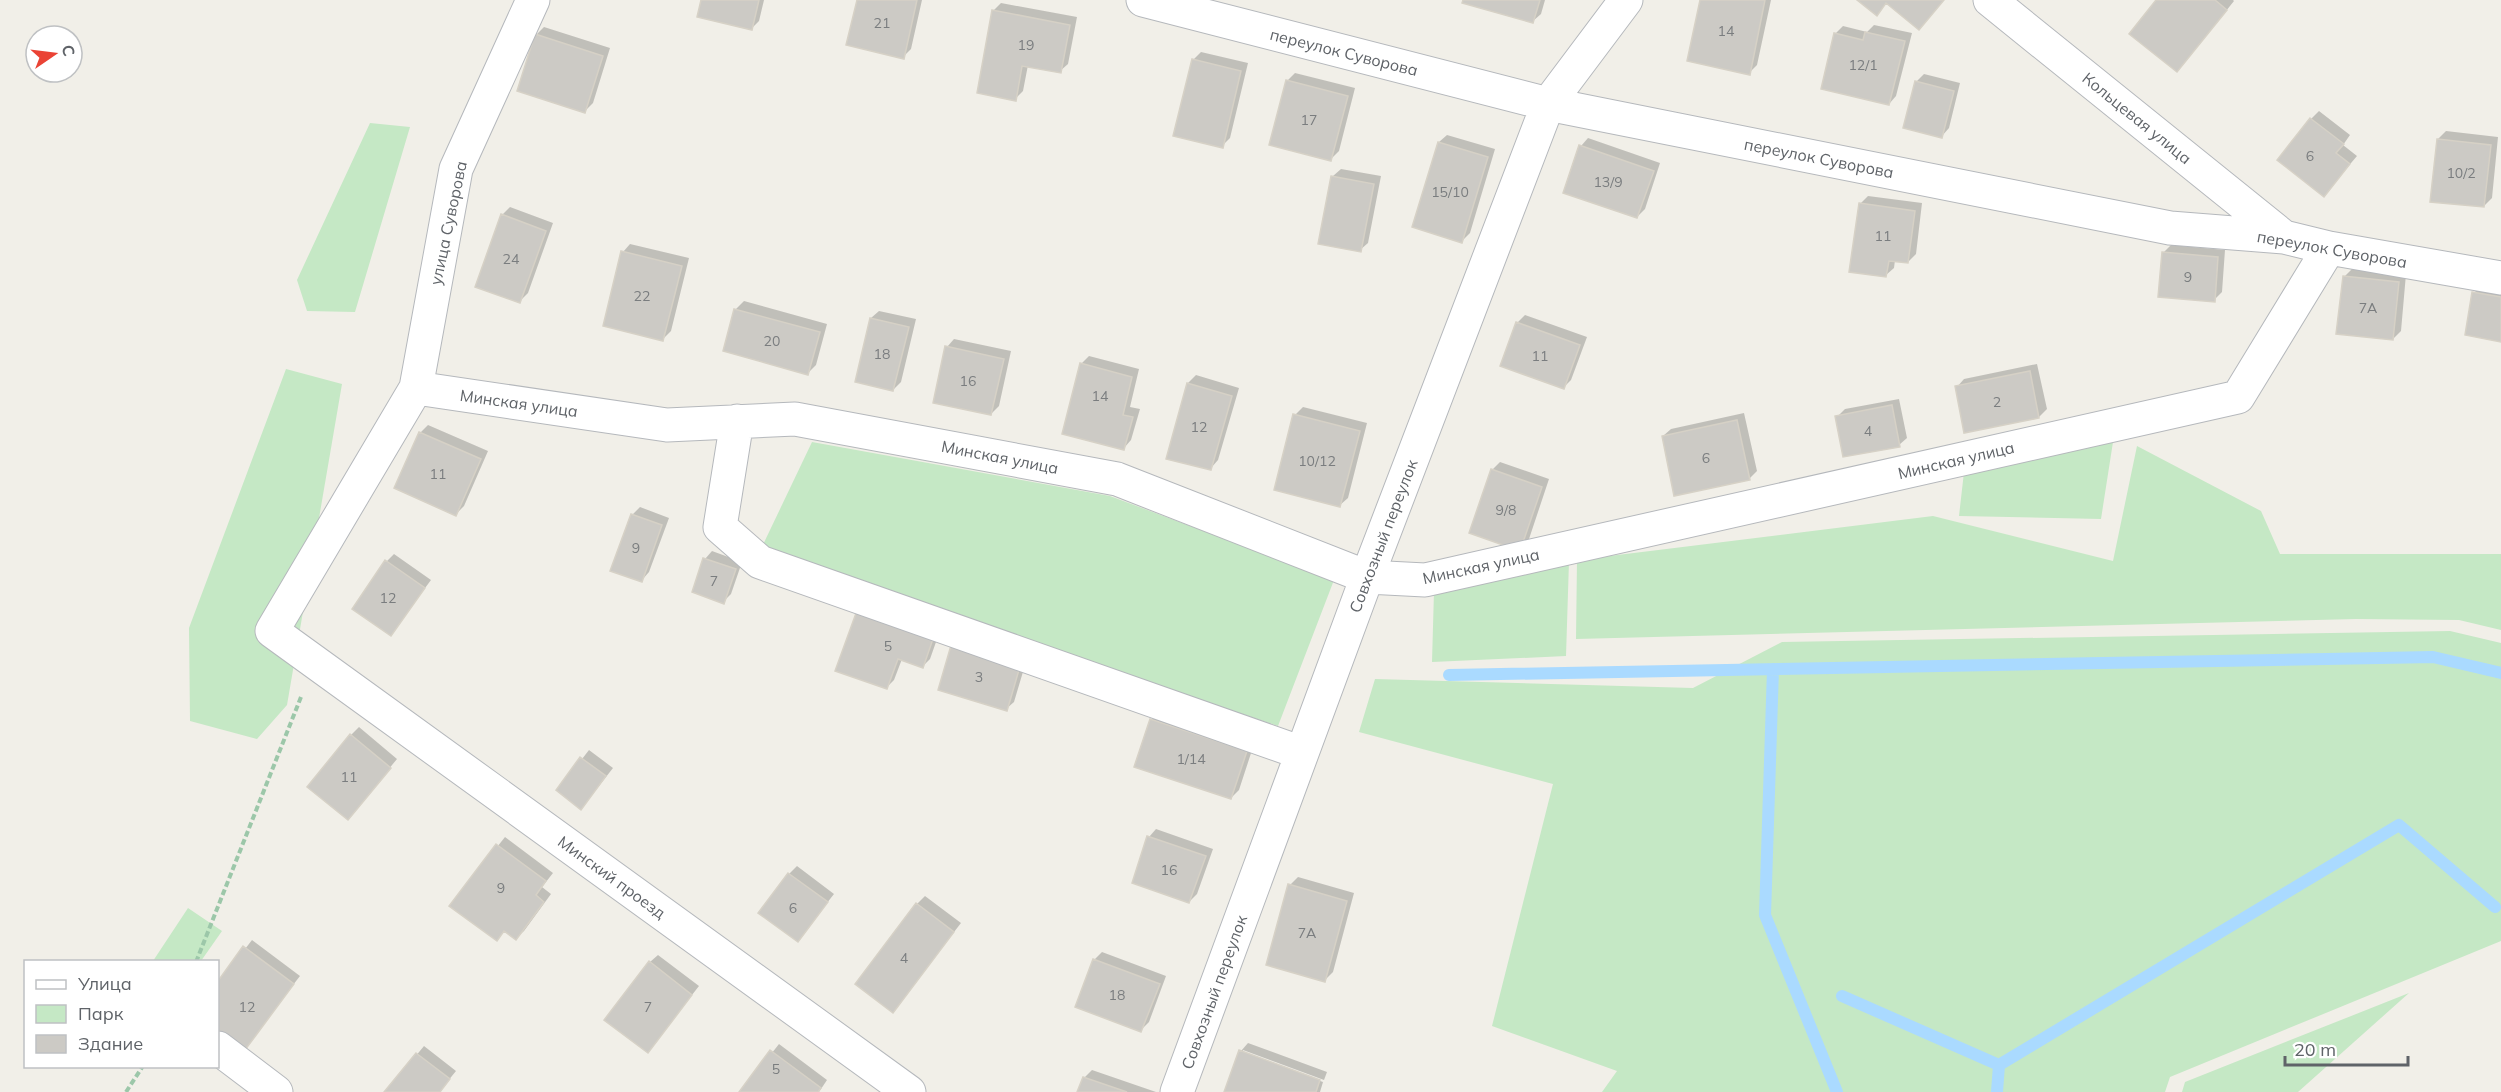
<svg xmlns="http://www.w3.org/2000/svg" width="2501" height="1092" viewBox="0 0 2501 1092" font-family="Mulish,sans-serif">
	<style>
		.green { fill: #c5e8c5 }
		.shadow { fill: #0003 }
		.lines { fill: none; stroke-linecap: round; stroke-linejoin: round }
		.stream { stroke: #aadaff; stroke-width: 12 }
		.building { fill: #cccac5; stroke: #d6d1c6; stroke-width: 1.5 }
		.minor-casing { stroke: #b5b8bc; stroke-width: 35 }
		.path { stroke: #9cc7a9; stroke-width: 4; stroke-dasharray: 6 3; stroke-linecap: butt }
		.minor { stroke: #fff; stroke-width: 33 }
		.labels { text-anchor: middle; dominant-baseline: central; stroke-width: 5; stroke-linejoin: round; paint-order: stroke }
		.number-label { font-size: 14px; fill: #7a7d7f }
		.street-label { font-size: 16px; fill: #5f6368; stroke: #fff }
	</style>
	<rect width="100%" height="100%" fill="#f1efe8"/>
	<!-- green -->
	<path class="green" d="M370 123 410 127 355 312 307 311 297 280Z
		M286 369 342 384 287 705 257 739 190 721 189 628Z
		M812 442 1110 496 1334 580 1278 726 760 551Z
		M2113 442 2101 519 1959 516 1964 472Z
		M2137 446 2261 511 2280 554H2501V630L2459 620 2356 619 1576 639 1577 560 1933 516 2113 561Z
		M1569 561 1566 656 1432 662 1434 591Z
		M2450 631 2501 643V941L2170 1077 2165 1092H1602L1617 1071 1492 1026 1553 784 1359 732 1375 679 1693 688 1782 642Z
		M188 908 222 931 201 961H153Z
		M2409 993 2298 1092H2182L2185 1082Z"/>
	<!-- shadow -->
	<path class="shadow" d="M702 0H764L759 21 752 28Z
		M859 0H922L911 49 903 57Z
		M1465 0H1545L1541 14 1533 21Z
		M1701 0H1771L1757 65 1749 73Z
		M2158 0H2233L2234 1 2185 62Z
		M1001 3 1077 17 1068 64 1060 71 1028 65 1023 91 1015 99 993 11Z
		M1874 25 1912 33 1896 96 1889 104 1835 34 1843 26 1867 32Z
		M544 27 610 48 593 103 585 111 536 35Z
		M1201 52 1248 63 1230 138 1222 146 1193 60Z
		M1295 73 1355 88 1339 151 1331 159 1287 81Z
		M1924 74 1960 83 1949 128 1942 136 1916 82Z
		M2319 111 2350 135 2343 145 2357 156 2324 195 2311 119Z
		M2446 131 2498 137 2492 198 2484 206 2438 139Z
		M1447 135 1495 149 1470 233 1462 241 1439 142Z
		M1588 138 1660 163 1645 209 1637 217 1581 146Z
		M1341 169 1381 176 1368 243 1360 250 1333 176Z
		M1868 196 1922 203 1916 254 1908 262 1895 260 1894 268 1886 275 1860 204Z
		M510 207 553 223 528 293 520 301 502 215Z
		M630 244 689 258 671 331 663 339 623 252Z
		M2171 245 2225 250 2222 292 2214 300 2163 253Z
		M2352 269 2406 274 2401 331 2393 339 2344 277Z
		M2482 285 2501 288V340L2474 293Z
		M744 301 827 324 816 365 808 373 725 350 736 309Z
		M879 311 916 319 901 382 893 390 871 318Z
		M1525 315 1587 337 1571 380 1563 388 1517 323Z
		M954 339 1011 351 999 406 991 414 947 347Z
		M1089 356 1139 369 1130 407 1140 409 1131 440 1124 448 1081 364Z
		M2037 364 2047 409 2039 417 1957 387 1964 379Z
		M1196 375 1239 388 1218 460 1211 468 1188 383Z
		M1899 399 1907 438 1899 445 1837 417 1845 409Z
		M1303 407 1367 423 1348 498 1340 505 1295 415Z
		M1744 413 1757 471 1749 479 1663 436 1671 429Z
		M428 425 488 451 464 506 456 514 420 433Z
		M1500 462 1549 479 1528 542 1520 549 1492 470Z
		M640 507 669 518 649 572 642 580 632 515Z
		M712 551 742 562 731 594 723 602 705 559Z
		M394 554 431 580 391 634 387 561Z
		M942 625 930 659 923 666 902 659 894 680 887 687 837 670Z
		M1028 655 1014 702 1006 709 940 689Z
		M1159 712 1254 744 1239 790 1231 798 1151 720Z
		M359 727 397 759 355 810 351 735Z
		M589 750 613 768 588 800 558 790Z
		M1156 829 1213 849 1197 894 1189 902 1149 837Z
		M505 837 553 873 542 887 551 894 524 931 516 938 505 930 496 939 451 905Z
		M797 866 834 894 798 940 789 874Z
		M1298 877 1354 893 1333 972 1325 980 1290 885Z
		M925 896 961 923 893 1011 917 904Z
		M252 940 300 976 244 1048 218 1028V984Z
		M1102 952 1166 976 1149 1022 1141 1030 1094 960Z
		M658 955 699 986 648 1051 650 962Z
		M1248 1043 1327 1072 1324 1080 1243 1050V1053L1323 1082 1320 1092H1226L1241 1051Z
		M779 1044 827 1080 819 1092H741Z
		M424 1046 456 1071 439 1092H386Z
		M1092 1070 1156 1092H1079L1084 1078Z"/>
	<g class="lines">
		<!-- stream -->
		<path class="stream" d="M1773 669 1765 915 1837 1092
			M1449 675 2433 657 2501 673
			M1842 996 1999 1065
			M1997 1092 1999 1065 2399 825 2495 907"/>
	</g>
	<!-- building -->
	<path class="building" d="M701 0H759L752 30 697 17Z
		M857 0H917L904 59 846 45Z
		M1463 0H1540L1533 23 1462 3Z
		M1700 0H1765L1750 75 1687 61Z
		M1857 0H1944L1919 30 1886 3 1877 16Z
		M2156 0H2215L2227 10 2177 72 2129 34Z
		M992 10 1070 25 1061 73 1022 66 1016 101 977 93Z
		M1865 32 1905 41 1889 105 1821 89 1834 33 1863 40Z
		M535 34 603 56 585 113 517 91Z
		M1192 59 1241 71 1223 148 1173 136Z
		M1286 80 1348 96 1331 161 1269 145Z
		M1915 81 1954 91 1942 138 1903 128Z
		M2310 118 2344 144 2336 153 2350 164 2324 197 2277 160Z
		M2437 139 2491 145 2484 207 2430 202Z
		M1438 142 1488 157 1462 243 1412 227Z
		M1579 145 1654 171 1637 218 1563 193Z
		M1331 176 1374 184 1361 252 1318 244Z
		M1859 203 1915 211 1908 263 1889 261 1886 277 1849 272Z
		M501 214 546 231 520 303 475 287Z
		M621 251 682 266 663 341 603 326Z
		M2162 252 2218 257 2215 302 2158 297Z
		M2343 276 2399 282 2393 340 2336 334Z
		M2472 292 2501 297V342L2465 335Z
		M734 309 820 332 808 375 723 351Z
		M870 318 909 327 893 391 855 382Z
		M1516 322 1580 345 1564 389 1500 366Z
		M945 346 1004 359 991 415 933 403Z
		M1080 363 1132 377 1123 415 1133 417 1124 450 1062 434Z
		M2030 371 2039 418 1964 433 1955 386Z
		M1187 383 1232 396 1211 470 1166 459Z
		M1892 405 1900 447 1843 457 1835 416Z
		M1293 414 1360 431 1340 507 1274 490Z
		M1737 420 1750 480 1674 496 1662 436Z
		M419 432 481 459 456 516 394 488Z
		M1491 469 1542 487 1520 551 1469 533Z
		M631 514 662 525 642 582 610 571Z
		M703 558 736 569 724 604 692 592Z
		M385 560 425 588 391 636 352 609Z
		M859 605 935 633 923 668 898 659 887 689 835 671Z
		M952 642 1021 663 1007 711 938 690Z
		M1150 719 1247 751 1231 799 1134 767Z
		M350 734 391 768 348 820 307 787Z
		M580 757 606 776 581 810 556 790Z
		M1147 836 1206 856 1189 903 1132 883Z
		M496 844 546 881 536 895 544 902 516 940 504 931 497 941 449 906Z
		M788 873 828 902 798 942 758 913Z
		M1288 884 1347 901 1325 982 1266 965Z
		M916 903 954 932 893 1013 855 984Z
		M243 946 294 984 245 1050 218 1030V981Z
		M1093 959 1160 984 1141 1032 1075 1007Z
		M649 961 692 995 648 1053 604 1020Z
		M770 1050 821 1088 818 1092H739Z
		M1239 1050 1320 1080 1316 1092H1224Z
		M416 1053 450 1079 440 1092H384Z
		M1083 1077 1127 1092H1077Z"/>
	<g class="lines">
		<defs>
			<path id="minor" d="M533 0 456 169 416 388 272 631 909 1092
				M1143 0 1548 104 2170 228 2284 237 2329 248 2501 278
				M1990 0 2284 237
				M416 388 667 425 795 419 1117 479 1367 577 1425 580 2238 397 2329 248
				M737 421 720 527 760 562 1302 753
				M218 1048 276 1092
				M1177 1092 1367 577 1548 104 1626 0"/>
		</defs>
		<!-- minor casing -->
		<use href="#minor" class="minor-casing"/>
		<!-- path -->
		<path class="path" d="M196 962 301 697
			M126 1092 143 1066"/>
		<!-- minor -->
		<use href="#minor" class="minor"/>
	</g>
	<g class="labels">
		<!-- number labels -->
		<g class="number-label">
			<text x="882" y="23">21</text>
			<text x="1726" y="31">14</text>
			<text x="1026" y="45">19</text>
			<text x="1863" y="65">12/1</text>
			<text x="1309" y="120">17</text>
			<text x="2310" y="156">6</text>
			<text x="2461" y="173">10/2</text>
			<text x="1608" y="182">13/9</text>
			<text x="1450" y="192">15/10</text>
			<text x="1883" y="236">11</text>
			<text x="511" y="259">24</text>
			<text x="2188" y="277">9</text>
			<text x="642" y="296">22</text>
			<text x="2368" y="308">7А</text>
			<text x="772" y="341">20</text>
			<text x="882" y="354">18</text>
			<text x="1540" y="356">11</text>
			<text x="968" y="381">16</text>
			<text x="1100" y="396">14</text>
			<text x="1997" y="402">2</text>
			<text x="1199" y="427">12</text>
			<text x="1868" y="431">4</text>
			<text x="1706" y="458">6</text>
			<text x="1317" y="461">10/12</text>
			<text x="438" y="474">11</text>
			<text x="1506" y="510">9/8</text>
			<text x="636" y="548">9</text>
			<text x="714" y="581">7</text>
			<text x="388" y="598">12</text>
			<text x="888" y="646">5</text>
			<text x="979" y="677">3</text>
			<text x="1191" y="759">1/14</text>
			<text x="349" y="777">11</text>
			<text x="1169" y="870">16</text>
			<text x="501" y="888">9</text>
			<text x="793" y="908">6</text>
			<text x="1307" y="933">7А</text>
			<text x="904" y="958">4</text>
			<text x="1117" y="995">18</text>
			<text x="247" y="1007">12</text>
			<text x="648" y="1007">7</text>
			<text x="776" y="1069">5</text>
		</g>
		<!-- street labels -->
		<g class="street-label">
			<text transform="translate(1344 52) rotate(14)">переулок Суворова</text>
			<text transform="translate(2137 118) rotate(39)">Кольцевая улица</text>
			<text transform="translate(1819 158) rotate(11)">переулок Суворова</text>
			<text transform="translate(448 223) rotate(-78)">улица Суворова</text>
			<text transform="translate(2332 249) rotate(10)">переулок Суворова</text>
			<text transform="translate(519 403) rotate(8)">Минская улица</text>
			<text transform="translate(1000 457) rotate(11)">Минская улица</text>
			<text transform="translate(1956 460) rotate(-13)">Минская улица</text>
			<text transform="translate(1383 536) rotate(-69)">Совхозный переулок</text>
			<text transform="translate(1481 566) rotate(-12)">Минская улица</text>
			<text transform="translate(612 877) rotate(36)">Минский проезд</text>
			<text transform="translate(1214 992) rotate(-70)">Совхозный переулок</text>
		</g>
	</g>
	<!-- legend -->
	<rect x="24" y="960" width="195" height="108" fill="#ffffff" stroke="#bfc1c3" stroke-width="1.5"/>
	<rect x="36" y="980" width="30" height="9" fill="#ffffff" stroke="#bfc1c3" stroke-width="1.5"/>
	<text x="78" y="990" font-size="18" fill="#5f6368">Улица</text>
	<rect x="36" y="1005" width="30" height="18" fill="#c5e8c5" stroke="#bfc1c3" stroke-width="1.5"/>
	<text x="78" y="1020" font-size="18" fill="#5f6368">Парк</text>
	<rect x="36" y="1035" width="30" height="18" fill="#cccac5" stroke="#bfc1c3" stroke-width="1.5"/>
	<text x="78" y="1050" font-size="18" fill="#5f6368">Здание</text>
	<!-- north arrow -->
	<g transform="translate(54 54) rotate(76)"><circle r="28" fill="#ffffff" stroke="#bfc1c3" stroke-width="1.5"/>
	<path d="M0-4.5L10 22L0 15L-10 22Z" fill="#ea4335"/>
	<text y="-9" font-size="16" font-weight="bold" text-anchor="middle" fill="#5f6368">С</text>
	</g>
	<!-- scale -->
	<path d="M2285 1056v9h123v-9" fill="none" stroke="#5f6368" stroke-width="3"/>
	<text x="2294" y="1056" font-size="18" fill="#5f6368" stroke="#ffffff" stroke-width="4.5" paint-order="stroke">20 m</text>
</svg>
